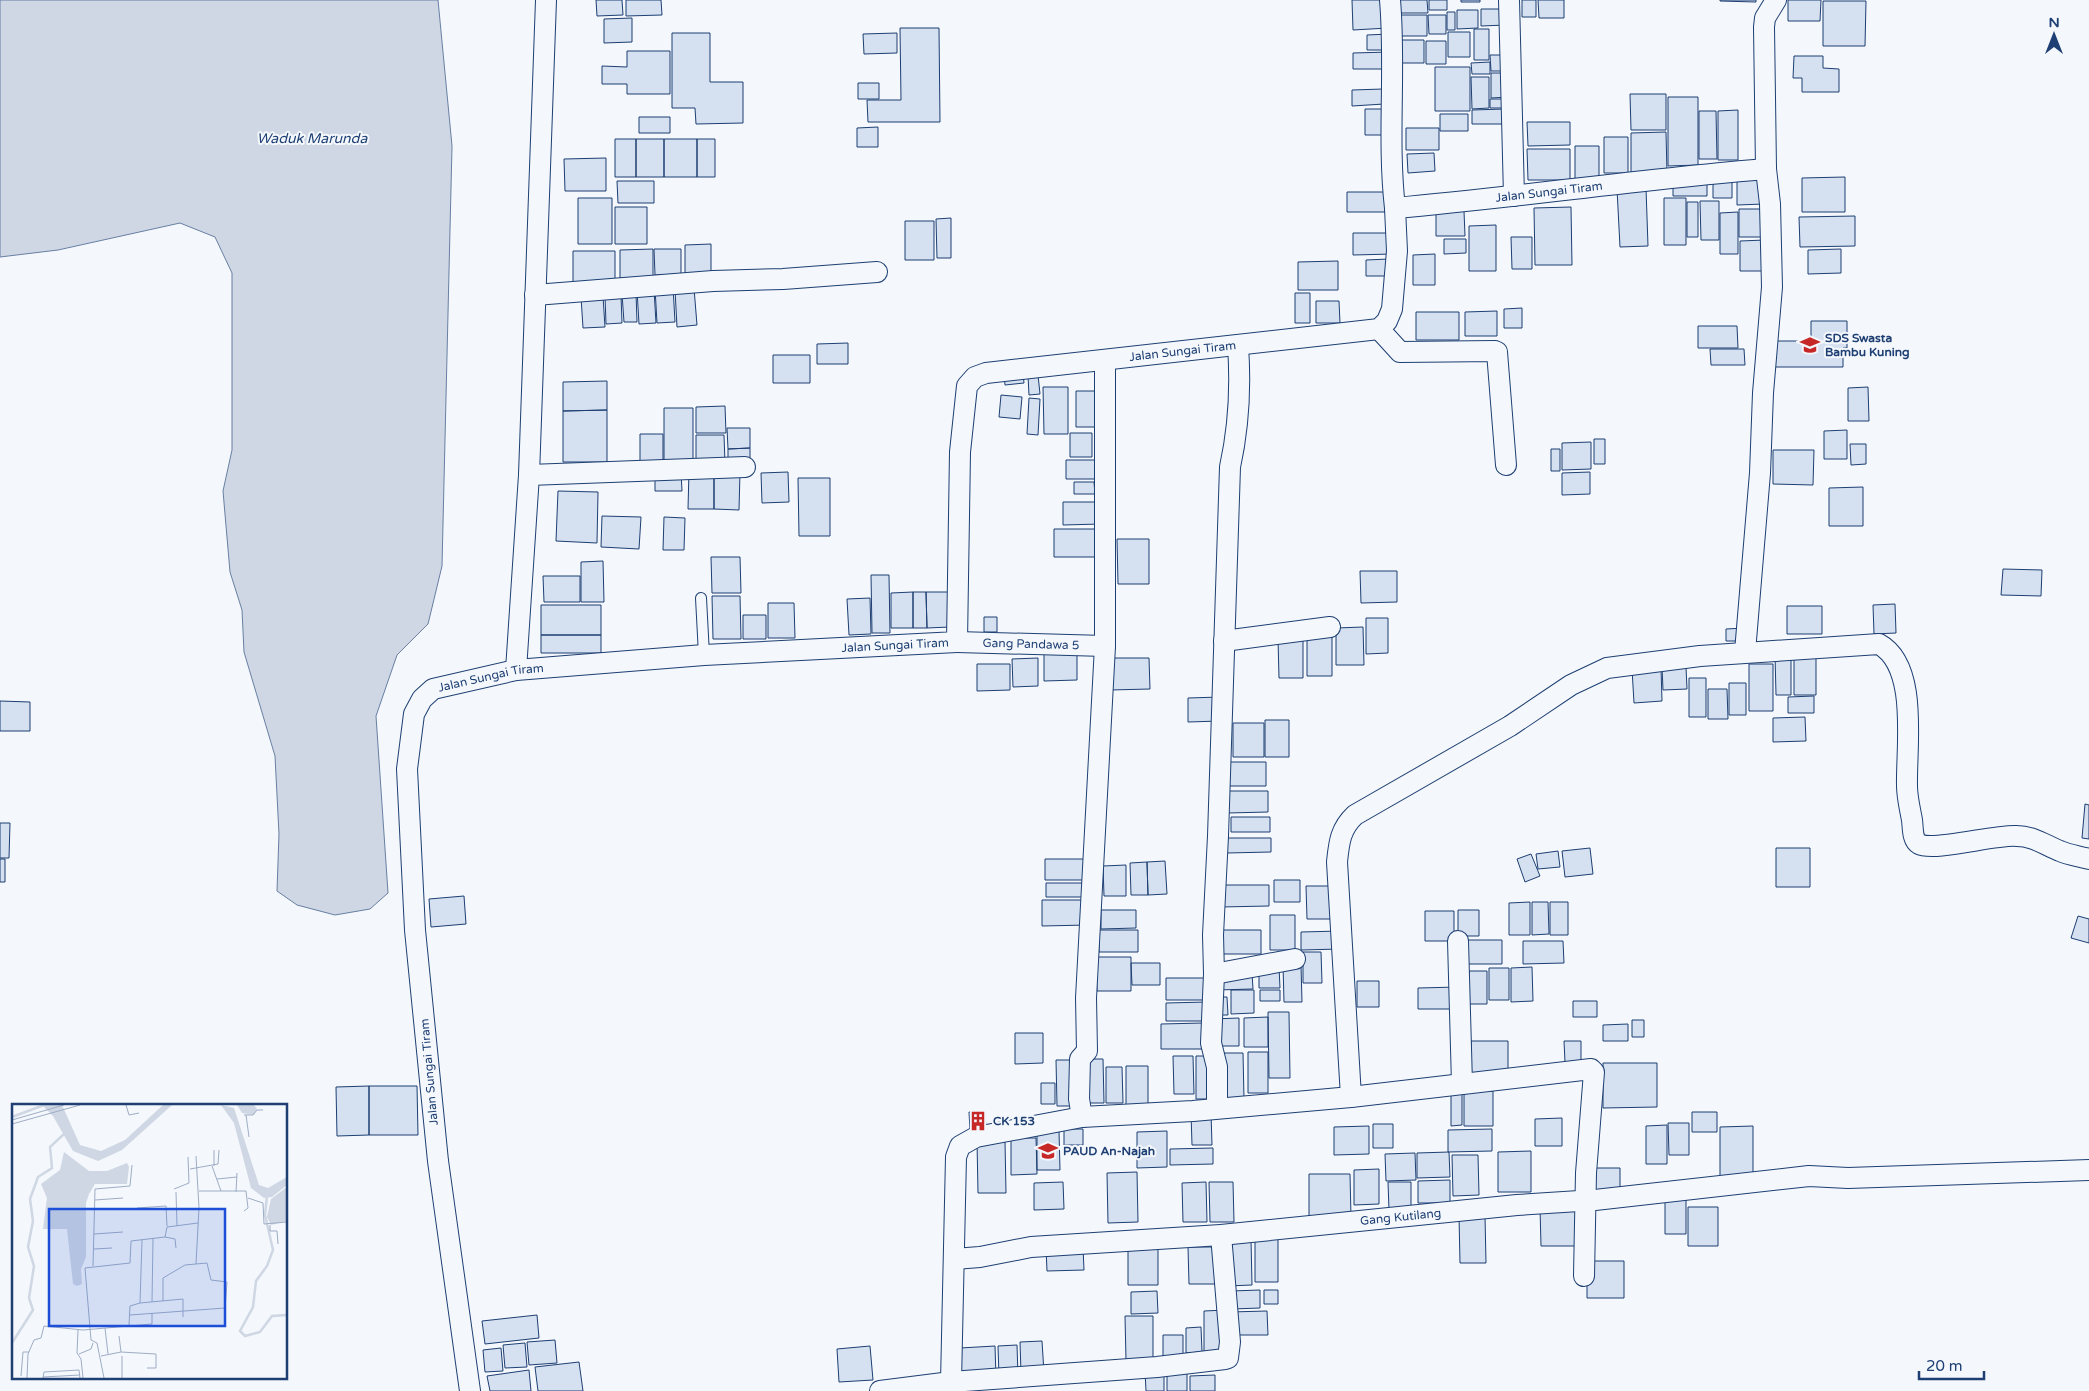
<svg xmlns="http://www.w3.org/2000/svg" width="2089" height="1391" viewBox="0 0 2089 1391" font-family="'Varela Round',sans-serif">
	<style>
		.water { fill: #cfd7e4; stroke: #687fa3 }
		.building { fill: #d5e0f0; stroke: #1d3f73 }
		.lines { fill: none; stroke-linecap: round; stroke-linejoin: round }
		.service-casing { stroke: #1d3f73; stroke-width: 12 }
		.minor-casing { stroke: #1d3f73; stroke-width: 22 }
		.service { stroke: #f4f7fb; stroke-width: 10 }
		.minor { stroke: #f4f7fb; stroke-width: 20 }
		.labels { text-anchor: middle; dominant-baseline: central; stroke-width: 4; stroke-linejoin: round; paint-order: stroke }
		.street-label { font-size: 12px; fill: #1d3f73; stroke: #f4f7fb }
		.poi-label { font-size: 12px; font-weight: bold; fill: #1d3f73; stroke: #f4f7fb; text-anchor: start }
		.water-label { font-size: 14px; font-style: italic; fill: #1d3f73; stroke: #f4f7fb }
		.inset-river { fill: none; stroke: #cfd7e4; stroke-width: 2.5 }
		.inset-road { fill: none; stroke: #9eadc5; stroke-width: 1 }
		.view { fill: #1d4ed8; fill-opacity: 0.15; stroke: #1d4ed8; stroke-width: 2.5 }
		.inset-edge { fill: none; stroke: #1d3f73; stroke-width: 2.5 }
	</style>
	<rect width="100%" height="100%" fill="#f4f7fb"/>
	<!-- water -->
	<path class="water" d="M0 0H438L452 146 442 566 428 624 397 655 376 716 388 893 370 909 335 915 297 905 277 891 279 834 275 756 244 652 242 610 230 572 223 491 232 450V273L215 237 180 223 58 250 0 257Z"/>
	<!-- building -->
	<path class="building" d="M596 0H622L623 15 597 16Z
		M626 0H661L662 15 626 16Z
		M1352 0H1387L1388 28 1353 30Z
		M1397 0H1427L1428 13H1397Z
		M1429 0H1447V10H1429Z
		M1461 0H1480V2H1461Z
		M1522 0H1536V17H1522Z
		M1538 0H1564V18H1539Z
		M1720 0H1756V2L1720 1Z
		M1788 0H1821L1820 21H1788Z
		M1823 1H1866L1865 46H1823Z
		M1481 9H1506V25L1481 26Z
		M1457 10H1478V28L1457 29Z
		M1447 12H1455V30H1447Z
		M1397 15H1427V36H1397Z
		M1428 15H1446V34H1429Z
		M632 18V42L604 43V19Z
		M900 28H939L940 122H868L867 100H901Z
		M1474 29H1489V60H1474Z
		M1448 32H1470V57H1448Z
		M672 33H710V82H743V123L696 124 695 108H672Z
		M897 33V53L864 54 863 34Z
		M1389 34V50H1367V35Z
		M1399 40H1424V63H1400Z
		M1426 41H1446V64H1426Z
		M627 51H670V94H627V84H602V66L627 67Z
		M1389 52V69H1353V53Z
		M1490 55H1508V71H1491Z
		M1794 56H1823V68L1839 69V92H1802V78H1793Z
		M1490 62V74H1472L1471 63Z
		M1435 67H1470V111H1435Z
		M1491 73H1509V97L1491 98Z
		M1471 77H1489V108L1472 109Z
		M858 83H879V99H858Z
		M1383 89 1384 104 1352 106V90Z
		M1630 94H1666V130H1631Z
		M1668 97H1698V165L1668 166Z
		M1490 99H1510V108H1490Z
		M1365 109H1387V135H1365Z
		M1504 109 1505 124H1472V110Z
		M1738 110V160H1718V111Z
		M1699 111H1716L1717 159H1699Z
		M1440 114H1468V131H1440Z
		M639 117H670V133H639Z
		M1527 122H1570V145L1528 146Z
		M878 127V147H857V128Z
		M1406 128H1439V150H1406Z
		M1666 132 1667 173H1631V133Z
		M1604 137H1628V173H1604Z
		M615 139H636V177H615Z
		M636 139H664V177H636Z
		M664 139H697V177H664Z
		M697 139H715V177H697Z
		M1575 146H1599V180H1575Z
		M1527 149H1570V180H1528Z
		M1434 153 1435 171 1408 173 1407 154Z
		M606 158V191H565L564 159Z
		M1713 177H1732V198H1713Z
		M1845 177V212H1802V178Z
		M1764 178V204L1737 205V179Z
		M1673 179H1707V196H1673Z
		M617 181H654V203H618Z
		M1646 188 1648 246 1620 247 1617 189Z
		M1347 192H1386V212H1347Z
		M578 198H612V244H578Z
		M1664 198H1686V245H1664Z
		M1700 201H1719V240H1701Z
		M1687 202H1698V237H1687Z
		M615 207H647V244H615Z
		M1571 207 1572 265H1535L1534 208Z
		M1739 209H1766V237H1739Z
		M1436 211H1464L1465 236H1436Z
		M1738 212V254H1720V213Z
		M1855 216V246L1800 247 1799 217Z
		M951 218V258H937L936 219Z
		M905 221H934V260H905Z
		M1496 225V271H1469V226Z
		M1353 233H1393V254L1353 255Z
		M1511 237H1532V269H1512Z
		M1444 239H1466V253L1444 254Z
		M1765 240V271H1740V241Z
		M711 244V281H685V245Z
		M653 249V283H620V250Z
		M654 249H681V274L655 275Z
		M1841 249V273L1808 274V250Z
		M573 251H615V287H573Z
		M1435 254V285H1413V255Z
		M1389 259V276H1366V260Z
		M1338 261V290H1298V262Z
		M673 287 675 322 657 323 655 288Z
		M694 288 697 325 677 327 675 290Z
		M654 289 656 323 639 324 637 290Z
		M636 293 637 322H624L622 294Z
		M1295 293H1310V323H1295Z
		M621 295 622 323 606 324 605 296Z
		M603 296 605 327 583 328 581 297Z
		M1316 301H1339L1340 323H1316Z
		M1522 308V328H1504V309Z
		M1497 311V336H1465V312Z
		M1416 312H1459V340H1416Z
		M1811 321H1847V348H1843V367H1773L1772 341H1811Z
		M1698 326H1737L1738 348H1698Z
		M848 343V364H817V344Z
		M1710 349H1744L1745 365H1711Z
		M773 355H810V383H773Z
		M1023 373 1024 383 1005 385 1004 374Z
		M1038 375 1040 394 1029 395 1028 376Z
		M607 381V410L563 411V382Z
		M1043 387H1068V434H1044Z
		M1868 387 1869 421H1848V388Z
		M1076 391H1100V427H1076Z
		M1001 395 1022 397 1020 419 999 417Z
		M1029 398 1040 399 1038 435 1027 434Z
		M725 406 726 433H696V407Z
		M664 408H693V466L664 467Z
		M607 410V462H563V411Z
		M727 428H750V448L728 449Z
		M1847 430V459H1824V431Z
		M1070 433H1092V457H1070Z
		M640 434H663V467H640Z
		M696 435H724L725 463H696Z
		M1594 439H1605V464H1594Z
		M1591 442V469L1562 470V443Z
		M1850 444H1866V464L1851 465Z
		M750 448V464H728V449Z
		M1551 449H1560V471H1551Z
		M1773 450H1814L1813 485 1773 484Z
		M1066 460H1102V479H1066Z
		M689 470 714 471V509H688Z
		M714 471 740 472 739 510 714 509Z
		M681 472 682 491H655V473Z
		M788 472 789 502 762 503 761 473Z
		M1590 472V494L1562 495V473Z
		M798 478H830V536H799Z
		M1074 482H1094L1095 494H1074Z
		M1863 487V526H1829V488Z
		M558 491 598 492 597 543 556 541Z
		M1063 502H1100L1101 524 1063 525Z
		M602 516 641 517 639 549 601 547Z
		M664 517 685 518 684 550H663Z
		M1054 529H1101L1102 557H1054Z
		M1117 539H1149V584H1118Z
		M711 557H740L741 593H712Z
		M603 561 604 602H581V562Z
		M2003 569 2042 570 2041 596 2001 595Z
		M1360 571H1397V602L1361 603Z
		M871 575H889L890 633H872Z
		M543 576H580V602H544Z
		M913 592V628H891V593Z
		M913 592H926L927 628H913Z
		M926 592H949L950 627 927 628Z
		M712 596H740L741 639H713Z
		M870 598 871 634 849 635 847 599Z
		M768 603H794L795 638H768Z
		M1895 604 1896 633 1874 634 1873 605Z
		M541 605H601V635H541Z
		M1787 606H1822V634H1787Z
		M743 615H766V639H743Z
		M984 617H997V632H984Z
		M1366 618H1388V653L1366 654Z
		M1363 627 1364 665H1336V628Z
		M1745 628V641H1726V629Z
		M541 635H601V653H541Z
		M1307 635H1332V676H1307Z
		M1303 638V678H1279L1278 639Z
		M1044 651H1077V680L1044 681Z
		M1816 653V695H1794V654Z
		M1791 654V695H1776L1775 655Z
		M1038 658V686L1013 687 1012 659Z
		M1110 658H1149L1150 689 1110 690Z
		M977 664H1010V690L977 691Z
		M1749 664H1773V711H1749Z
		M1662 667H1686L1687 689 1663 690Z
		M1661 668 1662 701 1634 703 1632 669Z
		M1689 678H1706V717H1689Z
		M1729 683H1746V715H1729Z
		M1708 689H1727L1728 719H1708Z
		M1814 696V713H1788V697Z
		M1220 697V721L1188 722V698Z
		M0 701 30 702V731H0Z
		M1805 717 1806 741 1773 742V718Z
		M1265 720H1289V757H1265Z
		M1233 723H1264V757H1233Z
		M1227 762H1266V786H1228Z
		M1228 791H1268V812L1228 813Z
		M2085 804 2089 805V839L2082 838Z
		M1231 817H1270V832H1231Z
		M0 823H10L9 858H0Z
		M1227 838H1271V852L1227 853Z
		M1590 848 1593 874 1565 877 1562 851Z
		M1776 848H1810V887H1776Z
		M1558 851 1560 867 1538 869 1536 854Z
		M1531 854 1540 876 1525 882 1517 859Z
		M0 859H5V882H0Z
		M1045 859H1088L1089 880H1045Z
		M1165 861 1167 894 1148 895 1147 862Z
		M1147 862 1148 895H1131L1130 863Z
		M1126 865V896H1104L1103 866Z
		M1274 880H1300V902H1274Z
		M1046 883H1087V897H1046Z
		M1220 885H1269V906L1220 907Z
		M1306 886H1335L1336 919H1307Z
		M464 896 466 924 431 927 429 899Z
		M1042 900H1088V925L1042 926Z
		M1530 902V935H1509V903Z
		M1532 902H1548L1549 934 1532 935Z
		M1550 902H1568V935H1550Z
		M1101 910H1136V928L1101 929Z
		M1458 910H1479V936H1458Z
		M1425 911H1454V941H1425Z
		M1270 915H1295V950H1270Z
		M2078 916 2089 919V943L2071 938Z
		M1099 930H1138V952H1099Z
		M1218 930H1261V954H1218Z
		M1340 931V949L1301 950V932Z
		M1468 940H1502V964H1468Z
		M1523 941H1563L1564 963 1523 964Z
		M1303 952H1321L1322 983H1303Z
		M1096 957H1131V991H1097Z
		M1131 963H1160V985H1132Z
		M1283 965H1301L1302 1002H1284Z
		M1259 967H1279L1280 988H1259Z
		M1532 967 1533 1001 1511 1002V968Z
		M1489 968H1509V1000H1489Z
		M1469 971H1487V1004H1469Z
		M1252 973 1253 989 1216 990V974Z
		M1166 978H1208V1000H1166Z
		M1357 981H1379V1007H1357Z
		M1458 987V1009H1418V988Z
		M1231 990H1254V1013L1231 1014Z
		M1260 990H1280V1001H1260Z
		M1214 997H1227L1228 1015H1214Z
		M1573 1001H1597V1017H1573Z
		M1207 1002V1021H1166V1003Z
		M1268 1012H1289L1290 1078H1269Z
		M1268 1017V1047H1244V1018Z
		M1239 1018V1046H1213V1019Z
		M1632 1020H1644V1037H1632Z
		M1203 1023V1049H1161V1024Z
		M1628 1024V1041H1603V1025Z
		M1015 1033H1043V1063L1015 1064Z
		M1471 1041H1508V1074H1471Z
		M1564 1041H1581V1061L1565 1062Z
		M1248 1052H1268V1093H1248Z
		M1223 1053H1243L1244 1099H1223Z
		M1173 1056H1193L1194 1094H1174Z
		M1196 1056H1213V1099H1196Z
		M1081 1059H1103L1104 1103H1082Z
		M1056 1060H1078V1106H1057Z
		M1603 1063H1657V1107L1603 1108Z
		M1126 1066H1148V1106H1126Z
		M1106 1067H1122L1123 1103H1106Z
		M1041 1083H1055V1104H1041Z
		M369 1086H417L418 1135H369Z
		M369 1086V1135L337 1136 336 1087Z
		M1451 1091H1462V1125L1451 1126Z
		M1464 1091H1493V1126H1464Z
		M969 1112H985L986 1130 970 1131Z
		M1692 1112H1717V1132H1692Z
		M1191 1113H1211L1212 1145H1192Z
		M1562 1118V1146H1535V1119Z
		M1668 1123H1689V1155H1669Z
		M1373 1124H1393V1148H1373Z
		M1667 1125V1164H1646V1126Z
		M1369 1126V1154L1334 1155V1127Z
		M1753 1126V1176H1720V1127Z
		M1064 1129H1083V1145H1064Z
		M1492 1129V1151L1448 1152V1130Z
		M1059 1131 1060 1170H1037V1132Z
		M1167 1131V1167L1137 1168V1132Z
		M1011 1138H1036L1037 1174 1011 1175Z
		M977 1141H1005L1006 1193H978Z
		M1213 1148V1164L1170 1165V1149Z
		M1531 1151V1192H1498V1152Z
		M1449 1152 1450 1177 1417 1178V1153Z
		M1415 1153 1416 1180 1386 1181 1385 1154Z
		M1452 1155H1478L1479 1195 1453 1196Z
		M1591 1168H1620V1192H1591Z
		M1379 1169V1204L1354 1205V1170Z
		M1137 1172 1138 1222 1108 1223 1107 1173Z
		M1309 1174H1350L1351 1217H1309Z
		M1450 1180V1203H1418V1181Z
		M1063 1182 1064 1209 1034 1210V1183Z
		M1206 1182 1207 1222H1183L1182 1183Z
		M1209 1182H1233L1234 1222H1210Z
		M1388 1182H1411V1209L1389 1210Z
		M1665 1195H1686V1234H1665Z
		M1688 1207H1718V1246H1688Z
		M1540 1208H1580L1581 1246H1541Z
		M1459 1216H1485L1486 1263H1460Z
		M1226 1239H1251L1252 1285 1227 1286Z
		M1255 1239H1278V1282H1255Z
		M1083 1247 1084 1270 1047 1271 1046 1248Z
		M1188 1247H1216L1217 1284H1189Z
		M1158 1248V1285H1128V1249Z
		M1587 1261H1624V1298H1587Z
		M1260 1290V1308L1232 1309 1231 1291Z
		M1264 1290H1278V1304H1264Z
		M1157 1291 1158 1313 1131 1314V1292Z
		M1226 1310V1353H1204V1311Z
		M1267 1311 1268 1335H1230V1312Z
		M537 1315 539 1338 485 1344 482 1321Z
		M1125 1316H1153V1360H1126Z
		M1201 1327 1202 1352 1186 1353V1328Z
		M1163 1335H1183V1356L1163 1357Z
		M555 1340 557 1363 529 1365 527 1342Z
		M1042 1341 1044 1373H1021L1020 1342Z
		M525 1343 527 1367 505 1368 503 1345Z
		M1017 1345 1018 1376 999 1377 998 1346Z
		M870 1346 873 1380 839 1382 837 1349Z
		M995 1346 996 1377 961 1378 960 1348Z
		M501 1348 503 1371 485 1372 483 1350Z
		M579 1362 583 1391H538L535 1367Z
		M1187 1369V1391H1167V1370Z
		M529 1370 531 1391H490L487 1376Z
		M1145 1371H1164V1391H1146Z
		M1215 1375V1391H1190V1376Z"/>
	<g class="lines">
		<defs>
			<path id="service" d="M701 598 704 655"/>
			<g id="minor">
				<path d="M1390 0C1396 69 1387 139 1395 208"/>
				<path d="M1509 0 1514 196"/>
				<path d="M535 295 713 281 783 279 877 272"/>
				<path d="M1379 329 1400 352 1495 351 1497 352 1506 465"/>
				<path d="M529 475 745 467"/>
				<path d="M1224 641 1330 627"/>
				<path id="s1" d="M957 642 1105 646"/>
				<path d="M1745 652 1760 473 1763 393 1772 287 1770 204 1766 169 1764 27 1765 18 1776 0"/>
				<path d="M516 670 529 475 546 0"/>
				<path d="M1458 941 1462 1084"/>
				<path d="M1214 974 1295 959"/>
				<path d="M1351 1097 1337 862C1339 843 1340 829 1355 815L1510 726 1571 685 1607 668 1700 656 1879 644C1919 666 1906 747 1907 786 1907 797 1910 809 1912 820 1913 827 1912 840 1919 844 1934 852 1996 834 2017 836 2033 836 2045 845 2060 851 2069 855 2079 856 2089 859"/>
				<path d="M1217 1108V1067L1211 1043 1214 974 1213 935 1218 836 1230 467C1239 426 1241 388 1238 346"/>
				<path d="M1082 1117 1079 1099 1080 1059 1087 1051 1086 998 1105 646V360"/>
				<path id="s2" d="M954 1259 980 1257 1031 1247 1221 1235 1517 1205 1595 1200 1809 1176 1848 1178 2089 1170"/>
				<path d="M951 1382 956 1157 960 1146 976 1137 1082 1117 1193 1111 1351 1097 1591 1069 1594 1072 1586 1173 1584 1276"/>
				<path id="s3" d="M470 1391 438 1161 415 930 407 769 414 714 422 699 433 689 516 670 704 655 957 642 960 452 967 386 975 377 986 373 1379 329 1387 321 1392 309 1397 251 1395 208C1519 197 1642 179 1766 169"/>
				<path d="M880 1391 951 1382 1157 1367 1225 1359 1228 1358 1230 1342 1221 1235"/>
			</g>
		</defs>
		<!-- service casing -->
		<use href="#service" class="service-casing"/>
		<!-- minor casing -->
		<use href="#minor" class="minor-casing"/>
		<!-- service -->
		<use href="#service" class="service"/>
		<!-- minor -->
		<use href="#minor" class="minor"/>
	</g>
	<!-- icons -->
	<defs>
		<symbol id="school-bare" viewBox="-9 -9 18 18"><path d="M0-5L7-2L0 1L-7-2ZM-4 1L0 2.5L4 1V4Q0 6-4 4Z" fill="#c62828" stroke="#f4f7fb" stroke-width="2.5" paint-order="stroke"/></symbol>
		<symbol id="building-bare" viewBox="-9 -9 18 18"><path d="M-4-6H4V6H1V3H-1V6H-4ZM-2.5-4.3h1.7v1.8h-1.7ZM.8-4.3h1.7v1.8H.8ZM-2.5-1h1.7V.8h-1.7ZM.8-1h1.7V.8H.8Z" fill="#c62828" stroke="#f4f7fb" stroke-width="2.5" paint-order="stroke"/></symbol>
	</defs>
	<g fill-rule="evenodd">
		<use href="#school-bare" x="1796" y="331" width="28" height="28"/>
		<use href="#building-bare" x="964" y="1107" width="28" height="28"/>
		<use href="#school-bare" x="1034" y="1137" width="28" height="28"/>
	</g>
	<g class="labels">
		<!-- street labels -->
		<g class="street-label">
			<text stroke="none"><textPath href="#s3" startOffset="2196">Jalan Sungai Tiram</textPath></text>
			<text stroke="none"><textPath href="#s3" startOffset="1718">Jalan Sungai Tiram</textPath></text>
			<text stroke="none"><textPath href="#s1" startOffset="74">Gang Pandawa 5</textPath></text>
			<text stroke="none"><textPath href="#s3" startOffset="1178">Jalan Sungai Tiram</textPath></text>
			<text stroke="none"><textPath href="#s3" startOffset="772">Jalan Sungai Tiram</textPath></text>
			<text transform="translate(429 1072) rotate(-95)">Jalan Sungai Tiram</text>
			<text stroke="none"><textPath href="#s2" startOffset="449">Gang Kutilang</textPath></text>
		</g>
		<!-- poi labels -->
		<g class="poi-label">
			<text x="1825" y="338">SDS Swasta<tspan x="1825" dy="14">Bambu Kuning</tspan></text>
			<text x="993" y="1121">CK 153</text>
			<text x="1063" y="1151">PAUD An-Najah</text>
		</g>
		<!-- water labels -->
		<g class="water-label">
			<text x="312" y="138">Waduk Marunda</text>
		</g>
	</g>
	<!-- overview -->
	<g transform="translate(12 1104)">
		<rect width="275" height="275" fill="#f4f7fb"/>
		<path d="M30 1H50L68 41 89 47 113 36 151 1H160L110 46 86 57 61 47 41 12ZM209 1 222 4 247 81 256 84 275 73V81L260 93 252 94 239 84 222 19ZM225 1H242L245 5 242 11 230 9ZM52 48 77 67H95L115 59 117 63 115 80H83L77 90 74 99V153L69 165 70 180 65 182 61 180 55 125H31L35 94 29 80 48 66ZM275 83V117L259 121 255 113 259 95Z" fill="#cfd7e4"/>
		<path class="inset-river" d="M0 13 32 1M255 92 253 111 261 146 255 162 244 177 241 203 228 227 233 232 248 228 260 212 275 211M0 239 21 206 17 194 22 162 16 143 21 117 18 95 26 73 40 64 38 43 52 30"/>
		<path class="inset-road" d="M114 1 117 11 127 9M232 11H241L245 6H251M234 11 237 33M0 16 52 1M0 20 68 1M202 46V62M200 62 209 87M178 65 206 60 207 46M205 75 225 73M162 85 177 79 176 53M187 87H234L236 104 232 107M164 88 165 122M224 88 225 69M236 94 251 99 252 120 275 118M83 96 111 94M125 104 154 102 155 122M258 121V127H265L266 140M82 130 111 128M153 133 163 135 164 144M82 145 100 144M184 160 187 104 184 52M81 162 83 85 118 82 120 61M140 198 141 134M128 199 130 136M118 211 213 204 215 178 199 176 195 159 173 161 151 174V197M117 221 118 202 128 199 171 195V213M93 224 96 250M66 226 65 249 69 255 71 274M109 248 144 250V264H135M67 250 79 245 81 239M89 252 109 248 107 232M9 272 11 248H17M31 273 68 271M15 274 16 250 22 236 29 234 32 222 71 226 140 220V209M31 274 32 268 67 266 68 274M92 274 85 239 79 236 73 164 118 159 119 137 153 133 155 123 186 119M110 274V252"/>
		<path class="view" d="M37 105H213V222H37Z"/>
		<rect width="275" height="275" class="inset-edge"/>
	</g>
	<!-- north arrow -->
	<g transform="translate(2054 35)" stroke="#f4f7fb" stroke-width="4" paint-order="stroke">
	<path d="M0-4L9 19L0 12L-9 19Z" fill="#1d3f73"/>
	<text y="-8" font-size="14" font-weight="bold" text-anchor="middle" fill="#1d3f73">N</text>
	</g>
	<!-- scale -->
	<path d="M1919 1371v8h65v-8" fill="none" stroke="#1d3f73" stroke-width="2.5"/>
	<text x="1926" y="1371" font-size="15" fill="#1d3f73" stroke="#f4f7fb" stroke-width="4" paint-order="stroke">20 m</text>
</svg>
